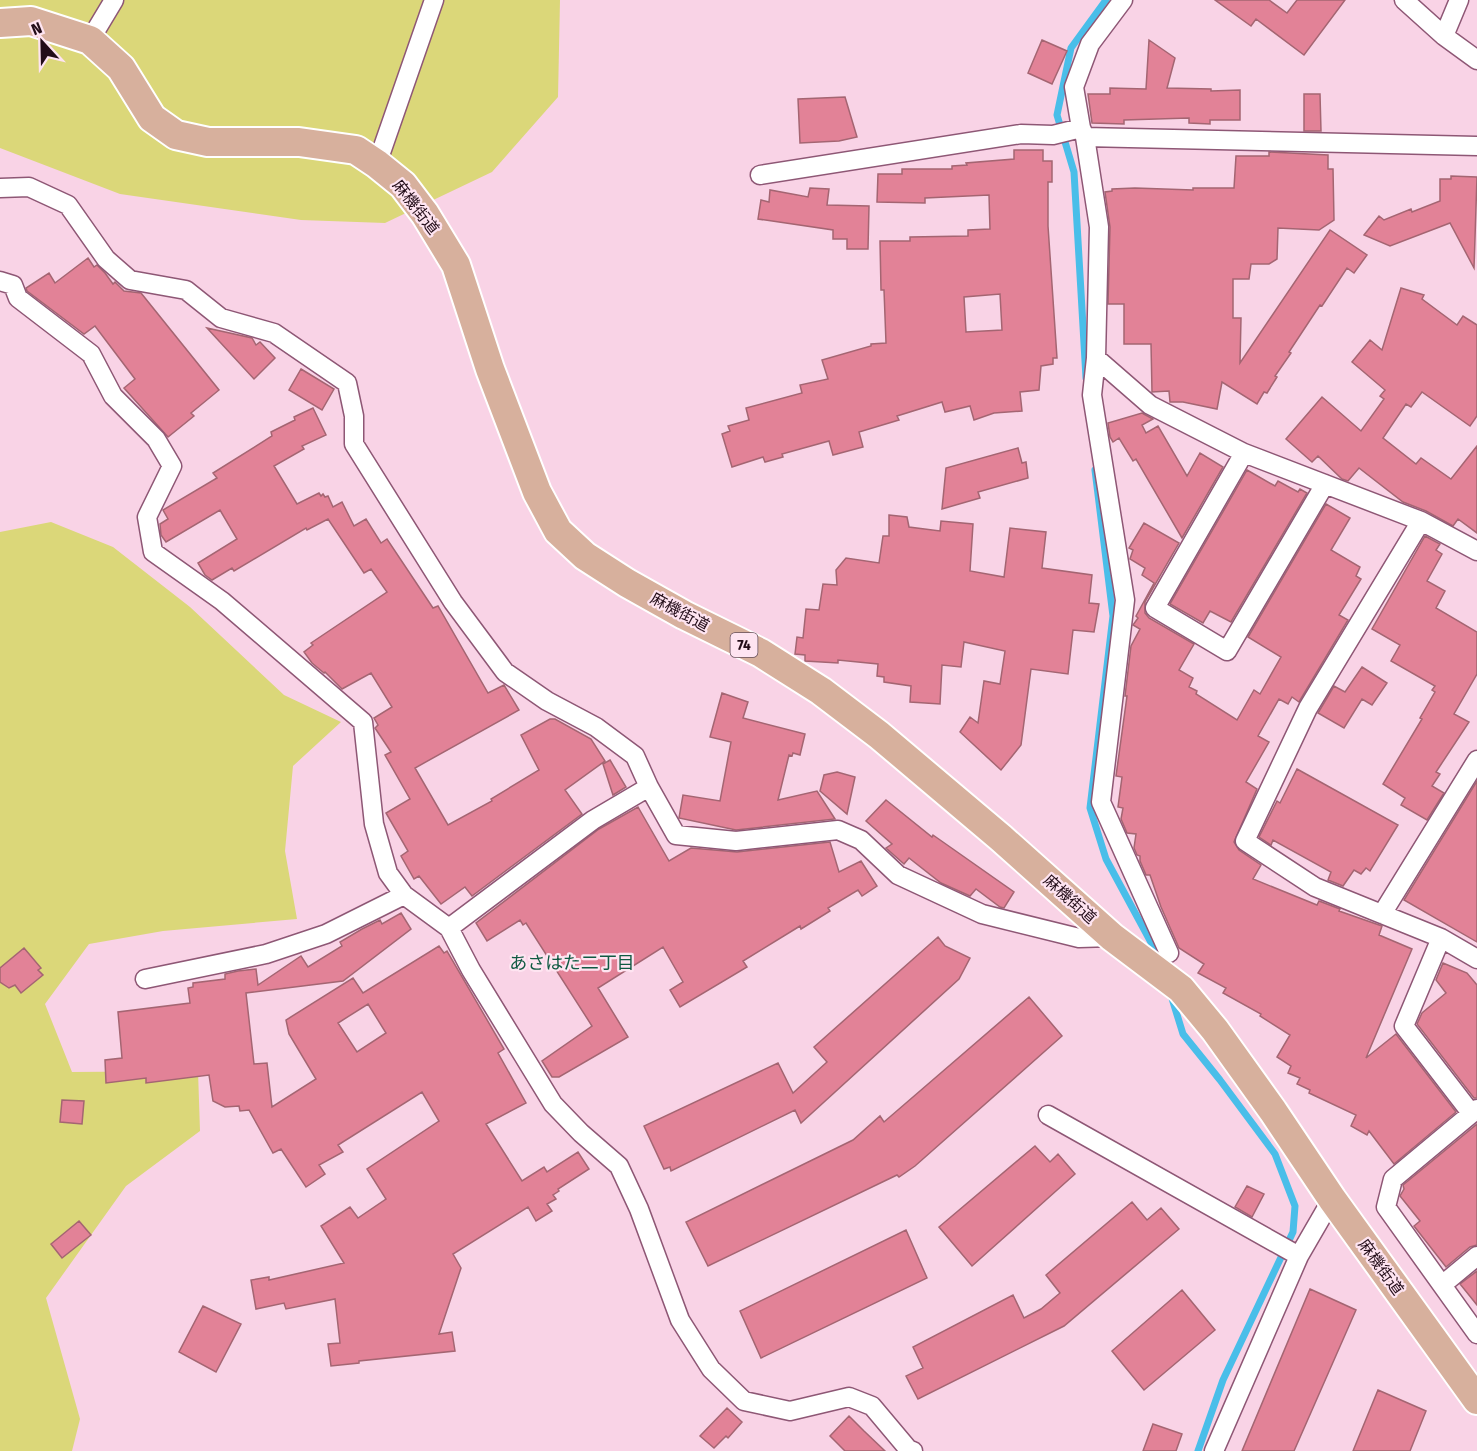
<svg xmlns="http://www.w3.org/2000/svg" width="1477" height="1451" viewBox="0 0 1477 1451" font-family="'Fira Sans Condensed','Noto Sans JP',sans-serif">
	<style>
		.green { fill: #dbd779 }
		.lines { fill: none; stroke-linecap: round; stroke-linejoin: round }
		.stream { stroke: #49bee9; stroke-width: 7 }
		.building { fill: #e28297; stroke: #a46572; stroke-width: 1.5; fill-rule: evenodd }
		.minor-casing { stroke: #8e5775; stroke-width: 21 }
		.primary-casing { stroke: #fff; stroke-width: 32 }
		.minor { stroke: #fff; stroke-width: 18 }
		.primary { stroke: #d7b09d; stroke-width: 28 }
		.labels { text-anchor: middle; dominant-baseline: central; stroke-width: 4.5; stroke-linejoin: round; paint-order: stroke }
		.shield { fill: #fee4f1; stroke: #654e5a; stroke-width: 1.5 }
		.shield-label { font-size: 15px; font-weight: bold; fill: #230d19 }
		.street-label { font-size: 16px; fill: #230d19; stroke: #fee4f1 }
		.neighbourhood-label { font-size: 18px; fill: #0f5a42; stroke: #fee4f1 }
	</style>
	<rect width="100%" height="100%" fill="#f9d3e6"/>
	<!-- green -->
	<path class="green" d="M0 0H560L558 97 492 172 385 223 301 220 120 194 0 148Z
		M51 522 113 547 190 607 284 695 341 722 293 766 285 851 297 919 163 931 89 944 45 1004 72 1072 198 1071 200 1131 126 1186 46 1298 80 1419 72 1451H0V532Z"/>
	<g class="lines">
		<!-- stream -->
		<path class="stream" d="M1086 378 1074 172 1057 115 1071 48 1106 0
			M1095 470 1113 616 1090 808 1106 859 1160 959
			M1170 992 1183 1034 1220 1080 1275 1154 1295 1206 1293 1232 1223 1380 1198 1451"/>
	</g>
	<!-- building -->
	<path class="building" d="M1215 0H1269L1287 13 1297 0H1345L1304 55 1256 19 1251 26Z
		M1042 40 1067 51 1052 84 1028 73Z
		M1149 40 1175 58 1167 88 1211 89V91L1240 90V120H1210V124L1189 123V118L1124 120V124L1092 123 1088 94H1110V88L1146 89Z
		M1304 94H1320L1321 131H1304Z
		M845 97 857 137 839 141 800 143 798 99Z
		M1014 150H1043V161H1052V182H1048V226L1057 358H1053V364L1041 366 1039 390 1020 392 1022 411 994 413 974 420 970 406 945 412 942 402 897 416 899 420 859 432 863 447 833 455 829 441 782 454 783 457 765 462 763 457 732 467 722 434 730 431 728 426 749 420 746 408 802 393 800 385 828 379 822 360 871 346V344L886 343 884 290H881L880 241H910V237L968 236V230L990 229 989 195 925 198V203L877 202 878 174H902V169H952V166L967 165 966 163 1014 159ZM1000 294 1002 330 966 332 964 297Z
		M1269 152 1328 155V169H1333L1334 220 1319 230 1278 228 1277 259 1269 264H1251L1249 279H1233V318H1241L1240 363 1330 230 1367 255 1354 273 1347 268 1322 306 1320 305 1289 352 1291 353 1275 376 1277 377 1267 393 1264 392 1257 404 1222 382 1217 409 1183 402H1170L1169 391 1152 392 1151 344H1124V304H1108L1110 227 1105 192 1112 191V189L1135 188 1193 190V188H1234L1236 156H1269Z
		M1451 176 1477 177 1474 268 1450 223 1390 246 1364 235 1379 216 1384 220 1411 209 1412 212 1440 201V179H1451Z
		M810 188 829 189 827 205 869 206 868 249H847V239H833V230L758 219 761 200 769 202 770 190 808 197Z
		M88 258 94 267 97 265 105 273 113 284 115 282 124 291 141 293 219 390 191 413 194 416 168 437 124 388 135 379 95 326 84 334 27 291 26 288 49 273 55 283Z
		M1401 288 1424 295 1422 299 1457 325 1463 316 1477 325V416L1470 426 1422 392 1411 407 1406 404 1383 438 1416 464 1421 458 1451 479 1477 446V533L1458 519 1453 526 1426 511 1403 502 1359 468 1348 481 1342 479 1318 456 1312 462 1286 439 1322 397 1361 431 1384 399 1380 396 1385 390 1352 362 1370 340 1382 350Z
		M207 328 252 338 256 345 260 342 275 358 254 379Z
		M301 369 334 389 322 410 289 390Z
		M313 408 326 435 302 446 304 449 274 466 297 504 319 493 321 496 323 494 325 497 328 496 333 507 342 502 354 526 366 519 381 543 387 539 433 608 438 606 488 693 504 685 519 710 415 768 448 825 492 801 491 799 539 770 521 735 550 719H555L591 739 605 761 565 790 582 814 472 896 465 887 441 904 419 876 414 879 401 856 408 851 386 813 410 799 385 755 391 752 375 728 378 725 374 718 392 707 371 673 342 689 325 672 324 673 312 663 304 652 313 645 311 643 387 592 371 569 364 573 328 519 307 530 306 528 234 571 232 568 212 580 205 575 198 563 237 539 220 510 166 542 161 535 160 524 168 519 163 510 217 478 213 473 272 436 271 432 295 420 294 417Z
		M1142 413 1153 419 1142 425 1146 433 1158 426 1187 476 1200 453 1223 467 1182 538 1136 459 1133 461 1119 438 1113 442 1110 437 1108 423Z
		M1018 448 1022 463 1026 462 1028 478 978 492 980 498 942 509 946 468Z
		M1247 470 1275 486 1278 481 1298 492 1300 489 1307 493 1231 622 1210 611 1203 623 1170 604Z
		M1326 504 1350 518 1331 550 1360 567 1356 576 1361 579 1339 615 1348 620 1299 702 1292 697 1288 704 1279 699 1258 736 1269 742 1246 782 1257 789 1234 842 1239 850 1261 865 1253 879 1317 905 1319 901 1340 909 1339 911 1382 926 1379 935 1412 949 1366 1058 1396 1034 1456 1112 1394 1164 1369 1131 1367 1135 1351 1126 1356 1115 1309 1093 1310 1090 1297 1084 1300 1078 1288 1073 1291 1066 1277 1057 1290 1035 1260 1016 1261 1014 1223 993 1226 988 1198 973 1204 964 1179 948 1161 907 1150 875H1146L1140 861V856L1137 855 1134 848 1136 834 1127 833 1121 819 1123 808 1118 807 1122 777 1116 776 1127 696H1125L1131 646 1140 629 1133 625 1138 618 1136 616 1154 583 1142 575 1145 568 1130 559 1133 550 1129 548 1144 523 1179 543 1145 602V613L1149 618 1194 644 1179 670 1193 678 1189 687 1197 691 1196 694 1237 720 1254 690 1260 694 1281 657 1248 637Z
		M889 515 907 517 909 527 940 531 941 521 973 524 970 571 1004 577 1010 528 1046 532 1042 568 1092 575 1089 603 1099 604 1094 632 1073 630 1068 674 1031 669 1021 745 1001 770 960 732 970 717 978 723 984 681 1000 684 1005 651 964 642 961 667 942 665 940 704 910 702 911 686 884 682V677L877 676 878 664 838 660V663L805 661V655L795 654 797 637 803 638 806 609 819 610 823 584 837 585 836 570 846 558 879 563 883 536H889Z
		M1425 536 1440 544 1436 550 1442 554 1427 581 1445 591 1436 608 1477 632V674L1454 714 1469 722 1436 772 1440 774 1432 786 1444 793 1427 820 1401 805 1405 798 1383 784 1422 719 1420 718 1435 692 1432 690 1435 686 1391 661 1400 645 1372 629Z
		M1362 667 1387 683 1372 705 1362 699 1344 728 1318 713 1334 686 1345 692Z
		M722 693 748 702 743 718 805 734 800 755 793 753 792 756 789 755 778 800 817 791 835 819 736 830 679 818 683 795 720 801 731 742 710 737Z
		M610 760 626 787 613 795 603 764Z
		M1297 769 1398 825 1370 871 1366 868 1361 874 1354 870 1343 886 1328 880 1331 872 1273 840 1271 845 1259 837 1277 801 1280 803Z
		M837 772 855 777 847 814 820 791 824 775Z
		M1477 781V942L1404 900Z
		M886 800 932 837 933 835 1014 892 1004 908 1000 907 976 889 970 896 941 883 909 858 904 864 886 848 892 844 866 821Z
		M638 807 669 861 691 848 737 852 830 842 839 872 861 861 877 886 862 896 858 890 828 908 830 911 801 929 800 926 743 961 747 967 680 1007 670 990 683 982 663 947 598 988 628 1037 559 1077H552L542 1061 592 1026 526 923 523 925 520 920 487 941 476 923 599 829Z
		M401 913 411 929 343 981 246 993 254 1064 267 1063 272 1107 316 1079 289 1034 286 1020 353 978 363 993 439 946 444 953 447 951 504 1049 498 1053 526 1103 486 1124 522 1181 544 1167 547 1172 578 1152 589 1169 558 1189 559 1191 553 1195 556 1199 547 1204 552 1211 536 1221 528 1207 453 1254 461 1268 439 1334 452 1332 455 1351 359 1361V1363L331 1366 328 1344 340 1343 335 1299 286 1309 284 1303 256 1309 251 1280 269 1277V1280L344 1263 321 1226 350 1207 358 1218 386 1199 367 1169 439 1121 422 1092 338 1145 343 1152 319 1165 325 1174 306 1187 281 1149 273 1153 249 1110 240 1111 239 1106 225 1107 213 1101 209 1075 146 1083V1078L106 1083 105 1060 122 1058 118 1012 190 1003 188 988 193 987V983L225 979V974L238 971 256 969 258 985 301 956 308 967 342 946 340 942 362 929 380 920 382 924ZM368 1004 386 1033 357 1052 338 1023Z
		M938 937 945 946 970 958 959 979 801 1123 795 1110 671 1171 670 1167 664 1169 644 1126 778 1063 793 1093 827 1062 814 1047Z
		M24 948 41 968 38 970 43 975 21 993 15 985 9 988 0 982V968Z
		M1443 963 1467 973 1477 985V1098H1474L1417 1024 1422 1013 1446 993 1436 980Z
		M1029 997 1062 1036 915 1166 899 1177 897 1175 708 1266 686 1222 853 1140 880 1116 884 1122Z
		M62 1100 84 1101 82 1124 60 1122Z
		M1477 1124V1245L1470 1247 1446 1267 1414 1226 1420 1221 1400 1196 1404 1189 1403 1185Z
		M1035 1146 1050 1162 1058 1154 1075 1174 972 1266 939 1227Z
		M1247 1186 1264 1194 1252 1217 1235 1207Z
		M1132 1202 1147 1220 1161 1208 1179 1229 1064 1326 918 1399 906 1376 923 1368 913 1347 1013 1295 1024 1318 1041 1309 1060 1293 1046 1275Z
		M79 1221 91 1235 62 1258 51 1244Z
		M906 1230 927 1278 761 1358 740 1311Z
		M1477 1271V1305L1460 1284Z
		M1310 1289 1356 1310 1294 1451H1242Z
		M1182 1290 1215 1330 1144 1390 1112 1351Z
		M203 1306 241 1324 216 1372 179 1352Z
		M1378 1390 1426 1411 1410 1451H1353Z
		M727 1408 742 1422 728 1438 726 1436 714 1448 700 1436Z
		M849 1416 864 1431 885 1451H845L830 1436Z
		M1153 1424 1182 1434 1176 1451H1143Z"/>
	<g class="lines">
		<defs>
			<path id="minor" d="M1123 0 1090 44 1074 87 1081 128 1085 137 1099 227 1096 358 1092 395 1125 600 1101 802 1169 953
				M1404 0 1444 36 1477 60
				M1444 36 1459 0
				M90 40 114 0
				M1085 137 1477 146
				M377 164 434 0
				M760 175 1021 134 1053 135 1081 128
				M0 188 29 187 68 205 106 259 130 280 186 290 221 318 274 333 347 383 354 416V444L453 602 505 672 547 701 596 727 635 756 649 787 676 835 736 841 838 830 861 840 898 875 982 914 1079 938 1112 937
				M0 281 13 285 18 298 91 354 113 396 156 439 172 466 147 517 153 552 222 601 363 722 374 824 388 873 404 895 449 928 471 970 553 1104 581 1133 619 1166 639 1209 680 1320 711 1369 744 1401 790 1411 849 1397 872 1406 909 1450 913 1451
				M1096 358 1150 405 1244 453 1421 521 1477 551
				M1244 453 1155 608 1227 651 1325 484
				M1421 521 1308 708 1245 841 1315 887 1441 938 1477 959
				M1382 914 1477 760
				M449 928 593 820 649 787
				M1441 938 1404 1026 1471 1113
				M145 979 266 954 326 934 404 895
				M1477 1109 1393 1179 1386 1207 1477 1334
				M1048 1115 1299 1256
				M1442 1285 1477 1256
				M1214 1451 1299 1256 1332 1199"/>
			<path id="primary" d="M0 23 31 21 90 40 121 68 152 118 176 135 208 142H299L356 150 377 164 403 185 425 214 456 265 490 369 537 492 558 531 585 556 627 583 684 615 761 653 821 691 879 735 1001 838 1112 937 1181 989 1215 1030 1273 1111 1332 1199 1477 1400"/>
		</defs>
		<!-- minor casing -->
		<use href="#minor" class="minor-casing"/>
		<!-- primary casing -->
		<use href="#primary" class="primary-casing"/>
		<!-- minor -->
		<use href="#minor" class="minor"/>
		<!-- primary -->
		<use href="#primary" class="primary"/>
	</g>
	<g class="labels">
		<!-- shield labels -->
		<rect class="shield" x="730.5" y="633" width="27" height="24" rx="4.5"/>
		<g class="shield-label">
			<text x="744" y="645">74</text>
		</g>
		<!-- street labels -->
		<g class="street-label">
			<text transform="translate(416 207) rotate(52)">麻機街道</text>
			<text transform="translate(680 612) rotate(28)">麻機街道</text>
			<text transform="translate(1070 899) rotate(42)">麻機街道</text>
			<text transform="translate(1381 1267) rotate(54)">麻機街道</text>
		</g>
		<!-- neighbourhood labels -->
		<g class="neighbourhood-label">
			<text x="572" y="963">あさはた二丁目</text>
		</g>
	</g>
	<!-- north arrow -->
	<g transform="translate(42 42) rotate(338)" stroke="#fee4f1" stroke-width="4.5" paint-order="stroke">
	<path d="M0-4.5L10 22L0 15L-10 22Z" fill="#230d19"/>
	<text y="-9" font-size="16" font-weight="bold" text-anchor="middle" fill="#230d19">N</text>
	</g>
</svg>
